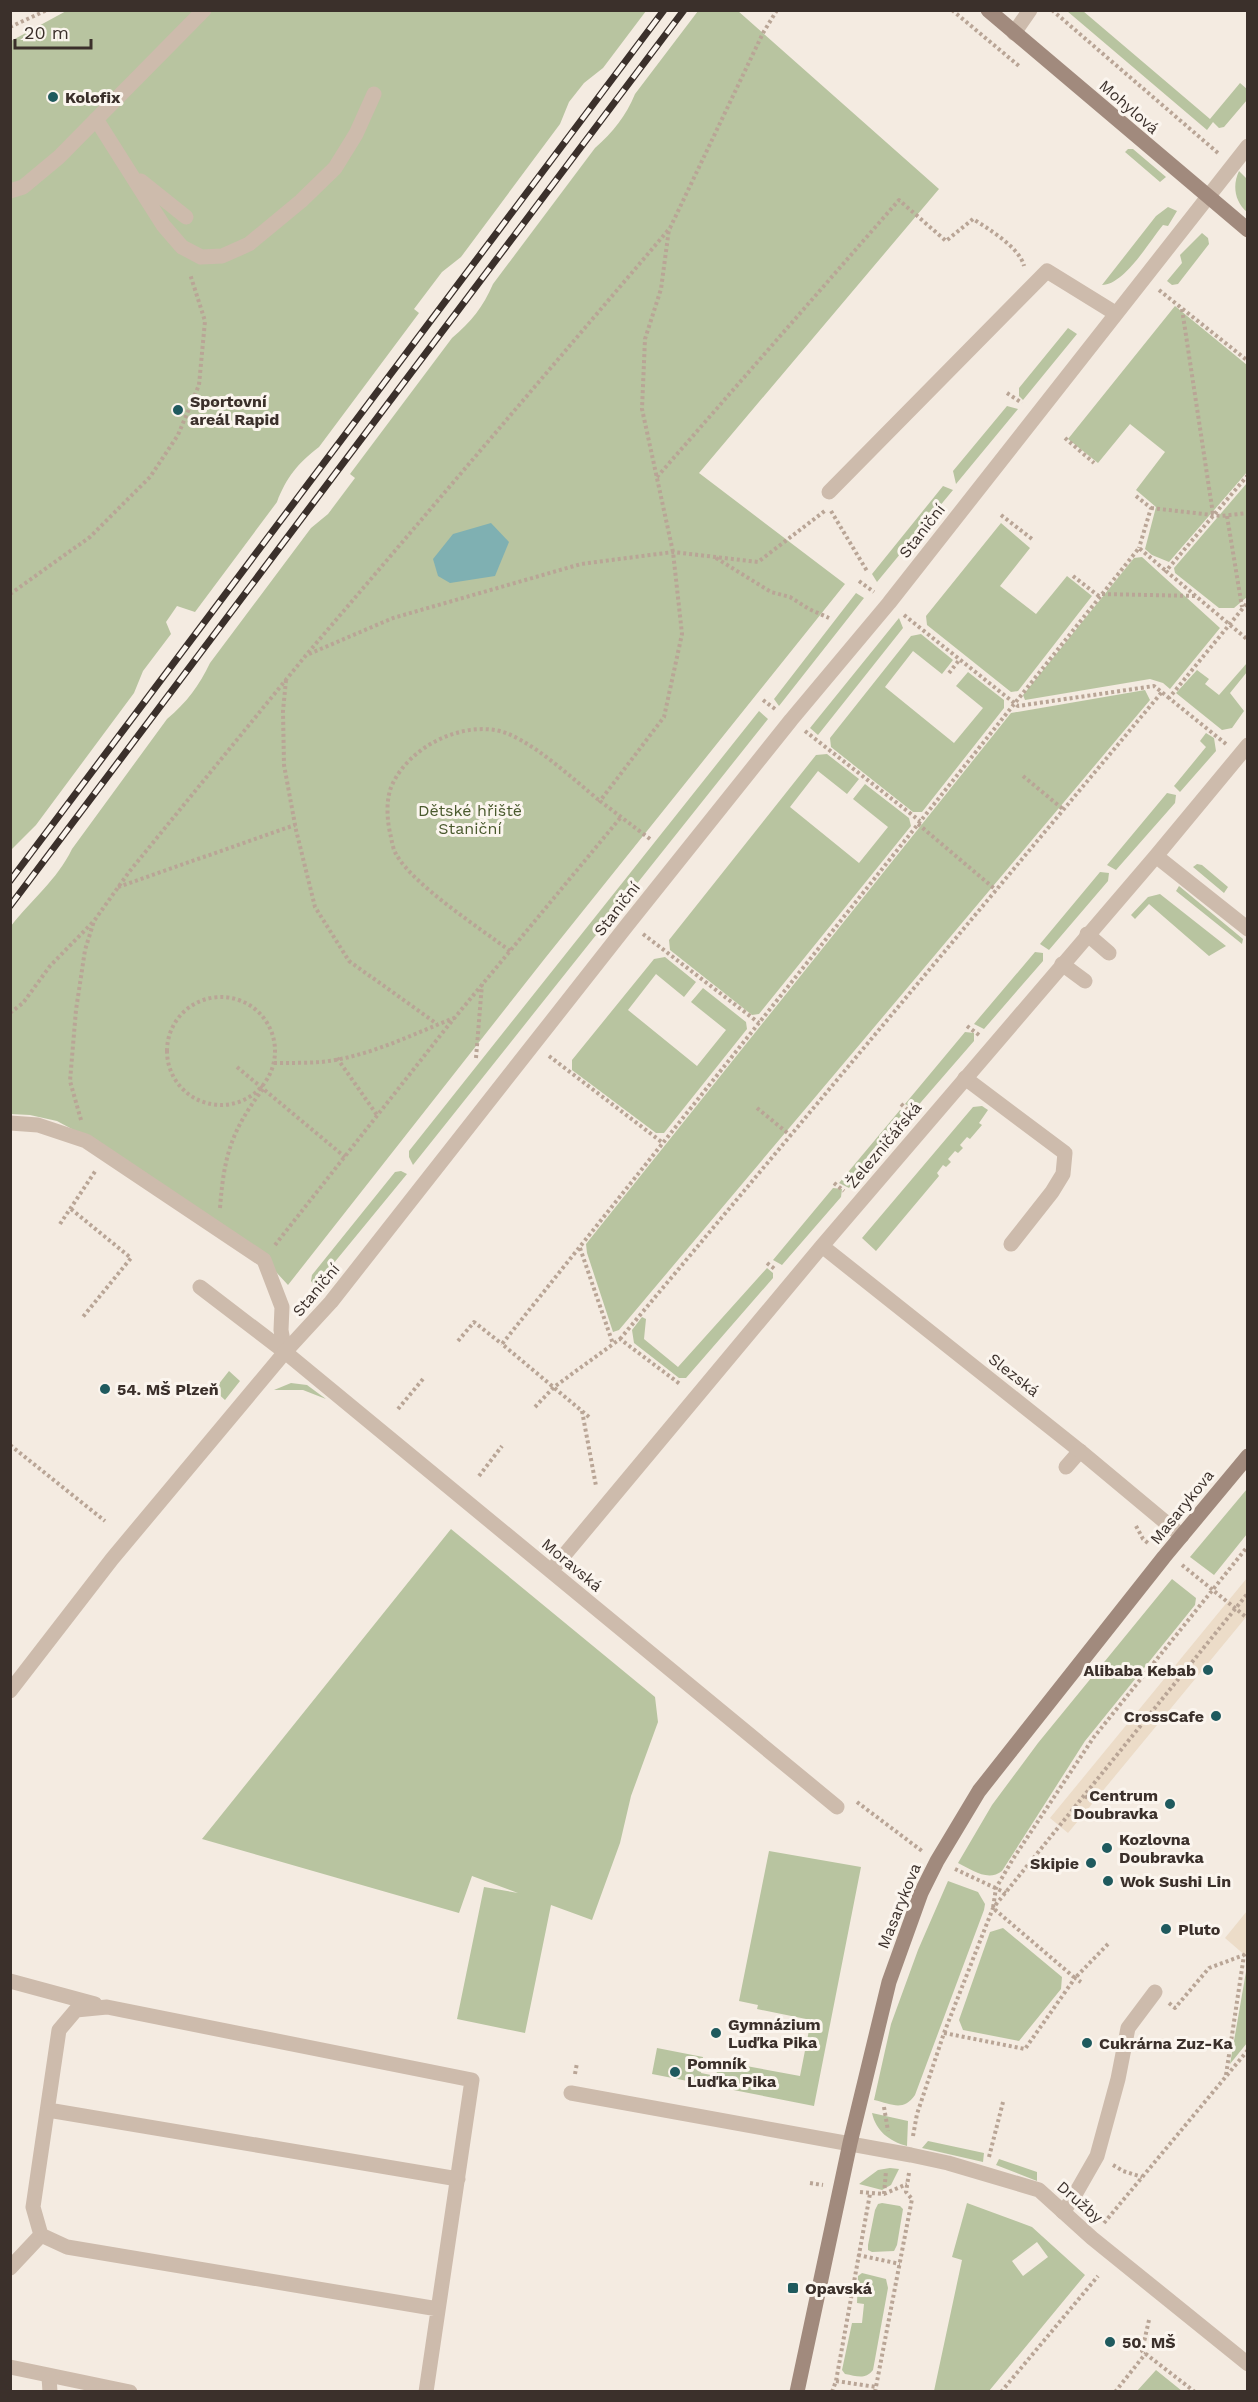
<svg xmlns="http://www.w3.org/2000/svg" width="1258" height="2402" viewBox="0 0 1258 2402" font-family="'Work Sans',sans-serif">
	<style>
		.green { fill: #b8c4a0; fill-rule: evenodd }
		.plaza { fill: #ecdcc8 }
		.water { fill: #7fb0b2 }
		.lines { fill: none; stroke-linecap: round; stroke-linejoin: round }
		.path { stroke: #b9a596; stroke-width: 4; stroke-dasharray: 3 3; stroke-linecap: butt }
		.lane { stroke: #cdbbac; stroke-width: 15 }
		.street { stroke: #cdbbac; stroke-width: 15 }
		.secondary { stroke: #a18a7d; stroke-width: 15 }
		.rail-casing { stroke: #3b302b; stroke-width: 7 }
		.rail { stroke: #fbf5ee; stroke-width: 4.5; stroke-dasharray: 14; stroke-linecap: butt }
		.poi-dot { fill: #1f5a5e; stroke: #fbf5ee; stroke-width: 2 }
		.labels { text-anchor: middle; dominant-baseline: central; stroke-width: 6; stroke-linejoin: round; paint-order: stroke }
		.poi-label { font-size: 16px; font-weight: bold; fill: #3b302b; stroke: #fbf5ee; text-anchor: start }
		.street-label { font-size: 16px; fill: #3b302b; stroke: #fbf5ee }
		.park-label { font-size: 16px; fill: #4a5a2e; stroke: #fbf5ee }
	</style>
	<rect width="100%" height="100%" fill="#f4ebe1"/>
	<!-- green -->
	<path class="green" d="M68 10 646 11 603 68 584 83 569 102 560 124 461 257 442 272 414 309 419 313 319 447C298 463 286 478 277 502L195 612 177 606 166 622 171 634 143 671 134 693 36 825 11 850V41Z
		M698 11H738L939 189 699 473 845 584 546 957 288 1285 276 1272 94 1141 57 1121 30 1115 11 1114V926C32 899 57 880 72 849L167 719C187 702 199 686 210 663L311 528 328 514 355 478 350 474 452 338C471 322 483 307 493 284L595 148C613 132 626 116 635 94Z
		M1067 11H1083L1210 119 1240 83 1247 89V100L1224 127 1219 128 1213 122 1207 130Z
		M1128 149H1133L1166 177 1160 182 1125 152Z
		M1239 171 1247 179V212C1235 202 1232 186 1239 171Z
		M1168 207 1177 211 1168 226 1163 225C1149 242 1124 285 1102 285L1156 216Z
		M1202 233 1208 238 1209 244 1178 284 1172 285 1167 281 1182 263 1180 255Z
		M1175 306 1247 365 1248 471 1169 562 1152 555 1145 549 1156 507 1136 490 1165 452 1130 424 1098 463 1068 439Z
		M1068 328 1077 334 1023 400 1019 396V388Z
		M1007 406 1018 409 956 484 953 471Z
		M1247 483V597L1234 608H1219L1175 573 1174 568Z
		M943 486 953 490 877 582 872 574Z
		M1001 523 1030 548 1000 586 1036 614 1067 576 1092 596 1018 691 1011 692 927 625 926 616Z
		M1142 557 1220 628 1170 689 1163 683 1150 679 1025 700 1023 695 1134 558Z
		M856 593 864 598 779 706 774 699Z
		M899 618 903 628 818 735 810 728Z
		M921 634 953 660 942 674 913 651 885 687 954 743 983 708 956 686 968 672 1004 700V708L922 812H913L831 747 830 738 911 636Z
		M1247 663V672L1230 693 1244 711 1232 728 1222 730 1176 693 1197 670 1209 679 1205 684 1219 695Z
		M1145 690 1150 700 619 1330 613 1332 587 1253 586 1244 1011 713Z
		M759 711 768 719 413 1165 409 1157V1151Z
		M1206 733 1214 738 1216 751 1180 792 1174 786 1206 747 1200 741Z
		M827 754 859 779 847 794 818 771 790 807 859 863 888 827 853 799 865 784 909 818 911 826 759 1014 752 1015 670 950 669 940 816 755Z
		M1167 793 1176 795 1175 803 1116 870 1107 865Z
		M1197 864 1202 865 1228 887 1224 893 1193 867Z
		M1100 872 1109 873 1108 881 1049 950 1040 944Z
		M1179 886 1243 939 1242 944 1176 891Z
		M1160 894 1226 946 1209 956 1149 904 1135 919 1131 915 1148 897Z
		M1035 952 1043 953V961L984 1029 974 1024Z
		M665 957 696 982 684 997 656 974 628 1010 697 1066 726 1030 691 1002 703 988 746 1022 747 1029 664 1133H656L572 1070V1060L654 959Z
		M965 1032 974 1033V1041L915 1109 905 1104Z
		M982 1106 988 1110 979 1123 982 1125 970 1139 967 1137 960 1145 963 1148 958 1153 955 1151 948 1159 951 1162 946 1167 943 1165 937 1173 939 1176 876 1251 862 1238 973 1107Z
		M900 1110 908 1113V1120L849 1188 839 1183Z
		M401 1171 407 1174 315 1286 311 1281 312 1275 395 1172Z
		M833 1188 842 1189 841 1197 782 1265 773 1260Z
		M767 1268 773 1273V1278L686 1378H679L634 1343 632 1330 642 1317 646 1319 644 1339 678 1367Z
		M229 1371 240 1381 225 1400 214 1390Z
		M291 1383 307 1385 326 1399 303 1390H274Z
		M1247 1489V1534L1214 1575 1190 1557Z
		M451 1529 655 1697 658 1722 631 1796 620 1843 592 1920 551 1905 525 2033 457 2019 484 1887 518 1893 472 1876 459 1913 202 1839Z
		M1172 1579 1196 1598 1195 1605 1085 1741 1002 1871C988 1882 972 1870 958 1863L992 1805 1038 1743Z
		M769 1851 861 1867 814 2106 652 2074 657 2048 703 2057 701 2073 716 2076 719 2061 800 2076 811 2020 757 2009 758 2005 739 2001Z
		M948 1881 978 1892 985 1904 984 1910 915 2095C903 2112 892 2104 874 2100L891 2024 918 1950Z
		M1003 1928 1062 1977 1061 1989 1019 2041 963 2030 959 2020 990 1932Z
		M1247 1966V2043L1230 2064Z
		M872 2113 908 2121 907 2146C889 2141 876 2131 872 2113Z
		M928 2141 984 2153 983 2162 922 2148Z
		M999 2159 1037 2172V2181L996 2165Z
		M890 2168 899 2169 891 2185 882 2190 859 2184 878 2170Z
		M882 2203 900 2206 903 2209 897 2245 894 2251 872 2252 868 2250V2245L875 2210 878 2204Z
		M967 2203 1032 2227 1085 2275 989 2391H934L962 2260 952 2257ZM1037 2242 1048 2257 1023 2276 1012 2261Z
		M862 2273 886 2279 888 2288 873 2370C865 2380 857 2376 845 2374L842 2370 852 2323H862L864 2304 857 2303 858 2276Z
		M1156 2370 1182 2391H1137Z"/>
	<!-- plaza -->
	<path class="plaza" d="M1247 1578V1616L1068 1833 1050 1818Z
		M1247 1911V1957L1225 1938Z"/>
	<!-- water -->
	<path class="water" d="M491 523 509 542 495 576 450 583 438 576 433 559 453 534Z"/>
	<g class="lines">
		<!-- path -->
		<path class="path" d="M952 10 1019 66
			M1052 10 1218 153
			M10 27 47 10
			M1159 290 1248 361
			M1182 309 1213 514
			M1007 393 1022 403
			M1065 438 1094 463
			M1248 475 1166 571 1248 640
			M657 477 899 200 946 241 973 219C989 229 1020 248 1024 266
			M1136 496 1151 508 1139 548
			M1151 508 1221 516 1248 513
			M831 511 867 571
			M1001 515 1032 539
			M1227 516 1242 607
			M716 558 771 592 790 597 809 609 829 618
			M1073 576 1100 597
			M859 581 874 592
			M10 594 90 537 150 477 178 435 199 385 205 321 190 274
			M1102 594 1196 596
			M904 615 1018 706 1154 686 1169 698
			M309 654 393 618 581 564 673 552 758 562 826 510
			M949 673 960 659
			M286 680 283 711 284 765 296 830 315 907 349 961 437 1024
			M763 700 775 709
			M805 731 920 821
			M1226 744 1169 698 1248 602
			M1023 776 1064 810
			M918 824 996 890
			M650 839 600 801 664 717 682 634 673 552 642 409 645 339 661 289 669 229
			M118 887 295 825
			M643 934 759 1023
			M510 951C480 928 413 885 396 854 393 849 392 842 391 837 387 822 385 798 393 783 410 748 456 724 495 730 527 735 575 781 600 801
			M167 1051a54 54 0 1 1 108 0a54 54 0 1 1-108 0Z
			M10 1013 23 1003 50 966 93 922
			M967 1026 979 1035
			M549 1056 663 1143
			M337 1058 377 1115
			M476 1058 482 984
			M274 1063C290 1063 306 1063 321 1062 368 1057 411 1035 454 1018
			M237 1067 345 1157
			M901 1104 910 1112
			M757 1108 790 1135
			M81 1120 70 1081 76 1010 85 950 94 921 129 872 307 654 670 228 763 33 777 10
			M834 1183 844 1191
			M220 1208C224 1156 231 1131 263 1089
			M71 1209 131 1258 82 1318
			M60 1224 96 1170
			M275 1245 447 1027 621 817
			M580 1248 613 1344
			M767 1263 776 1270
			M620 1339 1162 692
			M458 1341 474 1322 502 1344
			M535 1407 554 1387 620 1339 680 1384
			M398 1409 423 1379
			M582 1411 596 1486
			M589 1417 502 1344 1139 548 1166 571
			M10 1445 105 1521
			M479 1476 502 1446
			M1136 1526 1143 1539 1149 1544
			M1182 1565 1246 1617
			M1085 1796 1093 1802
			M857 1802 922 1851
			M955 1869 1006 1893
			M1108 1944 1075 1978 993 1908 996 1888 1013 1859 1094 1737 1248 1546
			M1169 2003 1175 2008 1209 1968 1244 1955
			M944 2033 1025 2049 1075 1978 1081 1982
			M575 2074 577 2063
			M1226 2075 1244 1955 1248 1951
			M884 2107 888 2131
			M913 2136 917 2114 944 2033 993 1908 1248 1593
			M989 2157 1003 2102
			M1113 2165 1123 2171 1142 2177
			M810 2183 823 2185
			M860 2192 884 2194 907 2184
			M884 2194 886 2171
			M1104 2223 1248 2050
			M858 2255 900 2264
			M1149 2320 1142 2351 1195 2392
			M836 2381 876 2387
			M832 2392 836 2381 870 2194
			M875 2392 912 2199 906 2192 909 2173
			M1001 2392 1098 2276
			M1115 2392 1146 2353"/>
		<!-- lane -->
		<path class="lane" d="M96 119 163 225 182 247 201 257 222 256 249 244 301 201 335 168 356 134 374 94
			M141 181 186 217
			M10 191 23 187 59 157 204 10
			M829 492 1047 271 1115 313
			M1087 934 1109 953
			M1062 964 1085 981
			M965 1078 1065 1153 1063 1174 1052 1192 1011 1244
			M10 1123 38 1125 86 1141 264 1260 282 1307 281 1330 285 1352
			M200 1287 285 1352
			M1066 1467 1080 1451
			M10 1981 95 2004
			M48 2110 458 2179
			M1063 2212 1073 2198 1097 2156 1118 2079 1128 2028 1155 1992
			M10 2268 41 2235
			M49 2377 50 2392
			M426 2392 472 2080 107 2007 76 2010 59 2030 33 2207 41 2235 67 2247 438 2309"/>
		<!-- street -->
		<path class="street" d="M1014 33 1030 10
			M1156 856 1248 929
			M822 1246 1080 1451 1182 1536
			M285 1352 837 1807
			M551 1571 822 1246 1156 856 1248 745
			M10 1691 112 1559 285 1352 331 1302 628 924 791 720 889 603 1248 146
			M571 2093 911 2155 948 2163 1039 2190 1092 2238 1248 2364
			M10 2367 130 2392"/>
		<!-- secondary -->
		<path class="secondary" d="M988 10 1248 230
			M797 2392 850 2143 889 1982 921 1893 937 1861 979 1791 1164 1557 1248 1456"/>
		<defs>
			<path id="rail" d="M10 881 664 10
				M10 906 684 10"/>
		</defs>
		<!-- rail casing -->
		<use href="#rail" class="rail-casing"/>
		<!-- rail -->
		<use href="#rail" class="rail"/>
	</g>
	<!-- markers -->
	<g class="poi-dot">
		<circle cx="53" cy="97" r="6"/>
		<circle cx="178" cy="410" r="6"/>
		<circle cx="105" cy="1389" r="6"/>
		<circle cx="1208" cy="1670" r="6"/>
		<circle cx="1216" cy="1716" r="6"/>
		<circle cx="1170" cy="1804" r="6"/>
		<circle cx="1107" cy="1848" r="6"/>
		<circle cx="1091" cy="1863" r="6"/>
		<circle cx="1108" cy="1881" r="6"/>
		<circle cx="1166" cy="1929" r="6"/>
		<circle cx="716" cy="2033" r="6"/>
		<circle cx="1087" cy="2043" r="6"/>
		<circle cx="675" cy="2072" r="6"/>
		<rect x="787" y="2282" width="12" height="12" rx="3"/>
		<circle cx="1110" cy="2342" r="6"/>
	</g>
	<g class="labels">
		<!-- poi labels -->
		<g class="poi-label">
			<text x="65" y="97">Kolofix</text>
			<text x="190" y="401">Sportovní<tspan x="190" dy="18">areál Rapid</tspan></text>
			<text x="117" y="1389">54. MŠ Plzeň</text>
			<text x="1196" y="1670" text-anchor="end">Alibaba Kebab</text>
			<text x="1204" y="1716" text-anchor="end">CrossCafe</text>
			<text x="1158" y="1795" text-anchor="end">Centrum<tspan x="1158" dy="18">Doubravka</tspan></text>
			<text x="1119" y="1839">Kozlovna<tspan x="1119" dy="18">Doubravka</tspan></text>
			<text x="1079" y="1863" text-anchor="end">Skipie</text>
			<text x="1120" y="1881">Wok Sushi Lin</text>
			<text x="1178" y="1929">Pluto</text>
			<text x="728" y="2024">Gymnázium<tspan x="728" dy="18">Luďka Pika</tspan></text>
			<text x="1099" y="2043">Cukrárna Zuz-Ka</text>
			<text x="687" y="2063">Pomník<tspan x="687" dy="18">Luďka Pika</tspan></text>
			<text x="805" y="2288">Opavská</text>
			<text x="1122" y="2342">50. MŠ</text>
		</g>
		<!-- street labels -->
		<g class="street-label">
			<text transform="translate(1129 107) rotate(41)">Mohylová</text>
			<text transform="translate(922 531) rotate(-52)">Staniční</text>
			<text transform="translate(617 909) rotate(-52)">Staniční</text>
			<text transform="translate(884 1145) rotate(-50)">Železničářská</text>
			<text transform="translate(316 1290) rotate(-50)">Staniční</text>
			<text transform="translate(1014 1375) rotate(38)">Slezská</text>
			<text transform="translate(1182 1507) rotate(-51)">Masarykova</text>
			<text transform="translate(572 1565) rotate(40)">Moravská</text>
			<text transform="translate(899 1906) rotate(-68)">Masarykova</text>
			<text transform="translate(1080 2202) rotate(41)">Družby</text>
		</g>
		<!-- park labels -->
		<g class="park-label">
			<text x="470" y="810">Dětské hřiště<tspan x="470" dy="18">Staniční</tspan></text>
		</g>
	</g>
	<!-- border -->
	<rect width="1258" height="2402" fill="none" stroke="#3b302b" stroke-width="24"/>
	<!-- scale -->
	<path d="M15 39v9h76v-9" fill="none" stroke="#3b302b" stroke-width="3"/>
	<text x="24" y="39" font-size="18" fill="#3b302b" stroke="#fbf5ee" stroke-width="4.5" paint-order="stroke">20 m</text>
</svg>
